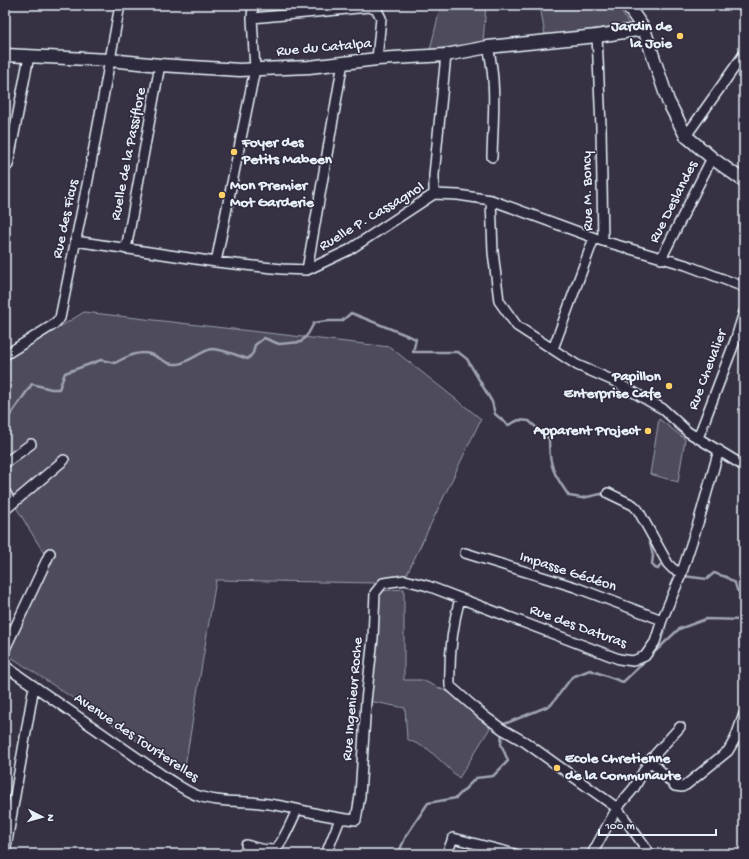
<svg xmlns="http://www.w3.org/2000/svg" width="749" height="859" viewBox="0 0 749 859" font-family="'Gochi Hand',sans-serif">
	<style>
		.green { fill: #4d4b5c; stroke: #9a9eaa }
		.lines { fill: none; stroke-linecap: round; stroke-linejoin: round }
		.stream { stroke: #a0a4af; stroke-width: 2.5 }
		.street-casing { stroke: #e8f1f8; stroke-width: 12 }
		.secondary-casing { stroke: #e8f1f8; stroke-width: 15 }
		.street { stroke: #2f2a3d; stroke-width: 9 }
		.secondary { stroke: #2f2a3d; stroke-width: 12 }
		.poi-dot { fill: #ffd166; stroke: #2f2a3d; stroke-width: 1.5 }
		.labels { text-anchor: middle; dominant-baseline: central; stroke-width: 3; stroke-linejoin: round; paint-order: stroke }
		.poi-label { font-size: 15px; font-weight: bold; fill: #e8f1f8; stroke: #2f2a3d; text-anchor: end }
		.street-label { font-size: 15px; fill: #e8f1f8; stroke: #2f2a3d }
	</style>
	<rect width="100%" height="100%" fill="#363244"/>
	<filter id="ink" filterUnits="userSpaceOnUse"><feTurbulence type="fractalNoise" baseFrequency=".025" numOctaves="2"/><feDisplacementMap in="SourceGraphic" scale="8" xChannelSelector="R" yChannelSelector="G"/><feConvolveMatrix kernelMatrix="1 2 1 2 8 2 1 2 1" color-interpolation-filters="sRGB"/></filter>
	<g filter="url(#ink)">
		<!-- green -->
		<path class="green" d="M441 5H486L483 42 430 50Z
			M540 5H617L629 24 545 36Z
			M84 312 390 347 481 419 406 576 375 583 216 580 184 772 5 653 45 555 5 489V361Z
			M659 419 685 439 678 482 650 474Z
			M404 589V680H422L450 693 490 728 459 778 428 749 407 739 405 708 369 701 378 591Z"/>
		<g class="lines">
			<!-- stream -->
			<path class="stream" d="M5 420 9 417 32 384 51 389H59L65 373 101 360 115 363C126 357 140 349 153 355 162 359 167 365 178 364 189 362 203 350 212 349 223 349 238 356 248 359L253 353 255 345 264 338 279 344 301 342 308 334 314 323 327 321H342L351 313 416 339 413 352H458L467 359 492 402 495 414 508 425 519 420 529 421 549 439C549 467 554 474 569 496L582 498 601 494 608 497
				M649 539 653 556 652 564 655 568 658 569 661 564 664 563 665 565
				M683 576 707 579 714 573 726 577 735 583 737 590 744 596
				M502 725 551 705 572 677 590 670 623 682 679 629 706 619 744 620
				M398 854 406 836 428 803 456 798 476 778 493 776 508 761 501 744 502 732"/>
			<defs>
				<path id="street" d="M252 18 369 7 377 10 381 18 377 59
					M488 47C497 82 493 121 492 157
					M686 136 744 54
					M8 165 29 56
					M434 194V175L446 55
					M491 200 493 252 499 301 517 326 577 365 614 381 663 409 688 432 744 466
					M75 241 216 262 282 269 307 270 349 250 434 194 458 195 491 200 603 241 686 265 744 287
					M126 249 160 65
					M661 259 712 158
					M216 262 255 69 252 18 253 5
					M307 270 343 62
					M553 349 594 238 603 241 601 127 597 36
					M5 355 53 325 60 318 88 180 120 5
					M698 438 735 341 744 312
					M5 463 31 444
					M5 492 12 504 5 510
					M608 493 633 505 638 510 668 564 673 569 682 573
					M12 504 64 460
					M465 553 575 587 662 620
					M460 598C452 627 449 656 450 686L483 715 502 729 525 742 617 808 650 854
					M5 649 50 553
					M5 666 165 777C175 783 185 791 196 795 219 804 251 800 275 805 302 809 328 818 356 820L360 796 366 701 373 638 375 593 383 583 405 580 428 586 619 659 633 661 645 656 655 642 662 620 681 575 699 520 719 450
					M650 760 675 786 682 787 686 785 728 751 735 739 744 714
					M246 845C254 847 267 852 275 849 282 845 293 818 297 810
					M5 853 34 686
					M326 854 340 819
					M447 854 453 838 515 854
					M592 854 617 808 634 788 650 760 680 727"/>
				<path id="secondary" d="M627 5 644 29 668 101 686 136 712 158 744 181
					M5 55 109 60 160 65 240 70 309 67 377 59 446 55 488 47 597 36 644 29"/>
			</defs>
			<!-- street casing -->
			<use href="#street" class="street-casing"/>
			<!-- secondary casing -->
			<use href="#secondary" class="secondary-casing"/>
			<!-- street -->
			<use href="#street" class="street"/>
			<!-- secondary -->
			<use href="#secondary" class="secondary"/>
		</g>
	</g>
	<!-- markers -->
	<g class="poi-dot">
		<circle cx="680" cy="36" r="4"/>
		<circle cx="234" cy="152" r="4"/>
		<circle cx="222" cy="195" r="4"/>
		<circle cx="669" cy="386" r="4"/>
		<circle cx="648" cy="431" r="4"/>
		<circle cx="557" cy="768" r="4"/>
	</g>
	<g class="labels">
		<!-- poi labels -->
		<g class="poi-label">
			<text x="672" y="27">Jardin de<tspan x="672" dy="17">la Joie</tspan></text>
			<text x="242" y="143" text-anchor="start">Foyer des<tspan x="242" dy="17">Petits Mabeen</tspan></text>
			<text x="230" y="186" text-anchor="start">Mon Premier<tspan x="230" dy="17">Mot Garderie</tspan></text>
			<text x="661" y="377">Papillon<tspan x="661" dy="17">Enterprise Cafe</tspan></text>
			<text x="640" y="431">Apparent Project</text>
			<text x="565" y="759" text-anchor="start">Ecole Chretienne<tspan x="565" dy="17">de la Communaute</tspan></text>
		</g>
		<!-- street labels -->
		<g class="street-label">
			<text transform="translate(324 48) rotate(-5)">Rue du Catalpa</text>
			<text transform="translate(129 154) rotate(-79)">Ruelle de la Passiflore</text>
			<text transform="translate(588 191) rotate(-91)">Rue M. Boncy</text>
			<text transform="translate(674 202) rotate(-63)">Rue Deslandes</text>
			<text transform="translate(372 217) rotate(-31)">Ruelle P. Cassagnol</text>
			<text transform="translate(66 219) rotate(-78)">Rue des Ficus</text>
			<text transform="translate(708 370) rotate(-69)">Rue Chevalier</text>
			<text transform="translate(568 572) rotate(18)">Impasse Gédéon</text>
			<text transform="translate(578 627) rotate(20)">Rue des Daturas</text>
			<text transform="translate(353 699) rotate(-85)">Rue Ingenieur Roche</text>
			<text transform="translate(136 738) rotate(34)">Avenue des Tourterelles</text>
		</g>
	</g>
	<!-- margin -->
	<rect width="749" height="859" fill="none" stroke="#2f2a3d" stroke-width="20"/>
	<rect x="10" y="10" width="729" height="839" fill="none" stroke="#e8f1f8" stroke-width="1.5" filter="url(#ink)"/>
	<!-- north arrow -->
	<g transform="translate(42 817) rotate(96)" stroke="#2f2a3d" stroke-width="3" paint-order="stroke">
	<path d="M0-3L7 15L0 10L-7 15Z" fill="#e8f1f8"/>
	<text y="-6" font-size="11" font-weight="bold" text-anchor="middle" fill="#e8f1f8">N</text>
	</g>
	<!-- scale -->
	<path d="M599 829v6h117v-6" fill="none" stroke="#e8f1f8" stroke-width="2"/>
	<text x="605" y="829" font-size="12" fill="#e8f1f8" stroke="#2f2a3d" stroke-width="3" paint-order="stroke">100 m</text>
</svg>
